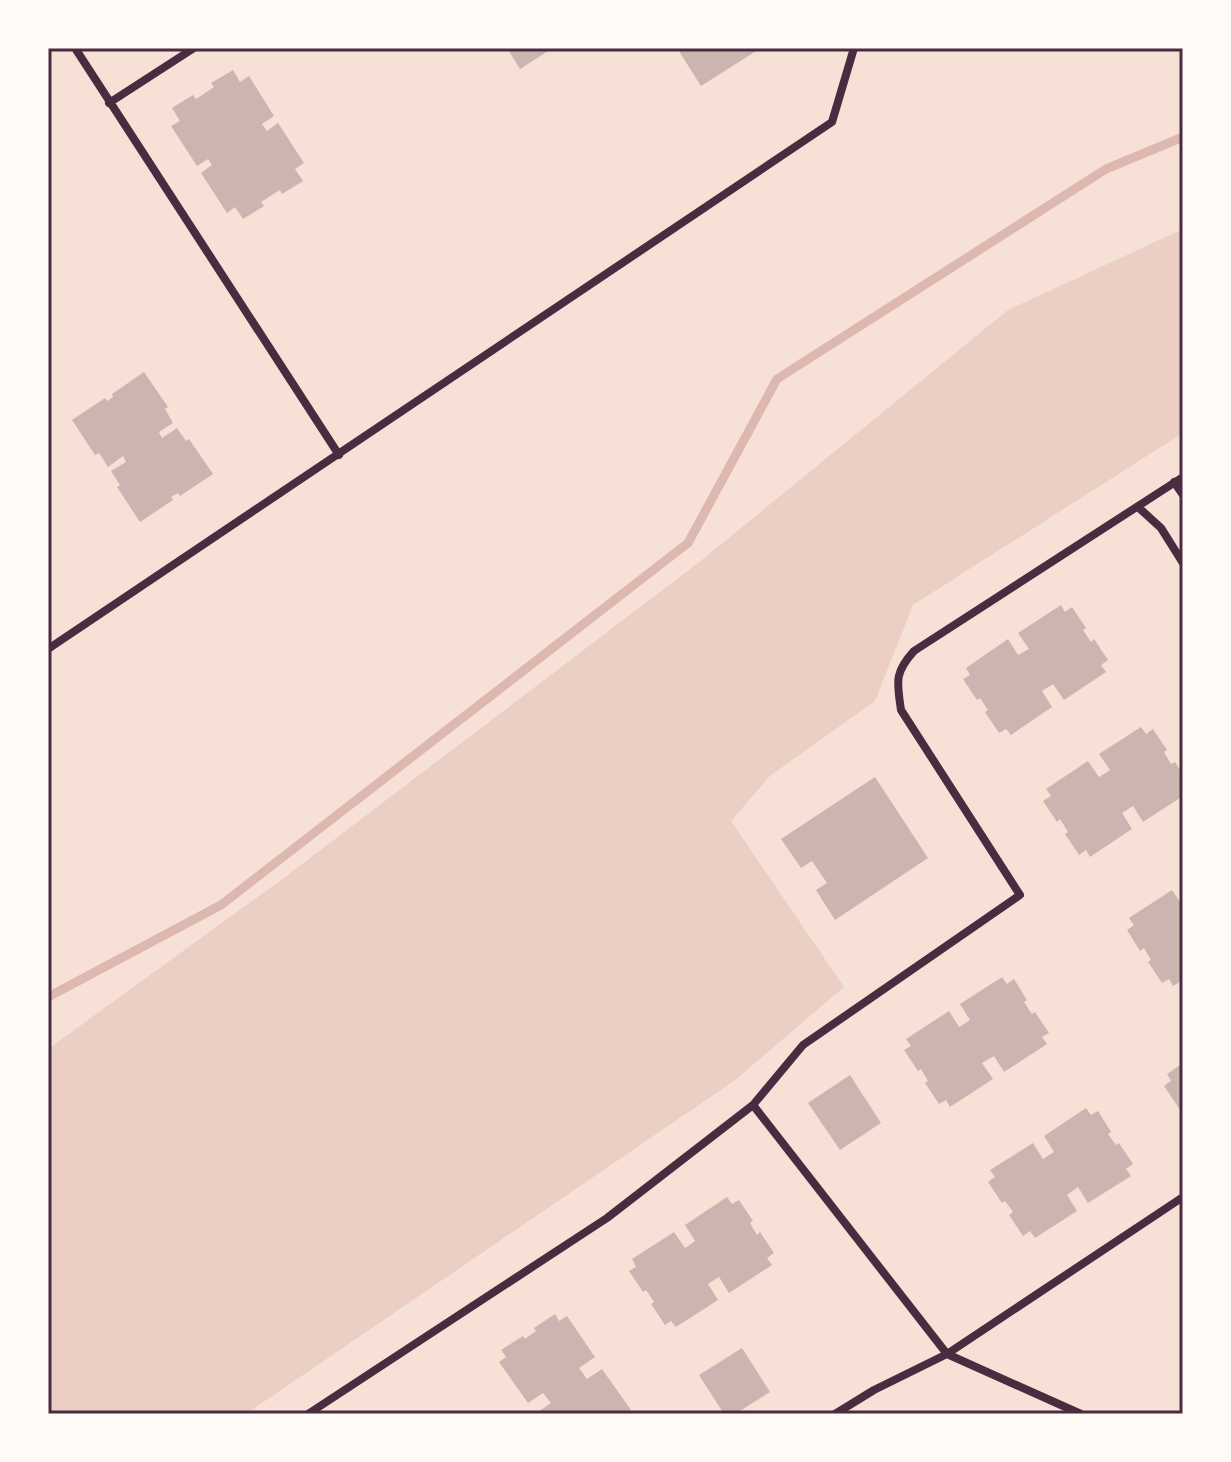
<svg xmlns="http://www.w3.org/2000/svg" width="1231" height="1462" viewBox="0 0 1231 1462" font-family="'PT Sans Narrow',sans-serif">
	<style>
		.green { fill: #ebcfc5 }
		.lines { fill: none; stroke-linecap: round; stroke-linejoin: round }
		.stream { stroke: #dcb8b0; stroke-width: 9 }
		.building { fill: #ccb4b1 }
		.minor { stroke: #4a2c40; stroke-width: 8 }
		.neatline { fill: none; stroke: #4a2c40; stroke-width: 3 }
	</style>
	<rect width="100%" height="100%" fill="#f7e1d7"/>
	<!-- green -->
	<path class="green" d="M1183 229V433L913 605 875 701 770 776 731 821 844 987 734 1081 246 1414H48V1049L285 877 698 563 1008 310Z"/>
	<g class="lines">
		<!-- stream -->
		<path class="stream" d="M48 997 221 905 688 543 777 379 1106 169 1183 137"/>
	</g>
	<!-- building -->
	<path class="building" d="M507 48H553L520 69Z
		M677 48H761L701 86Z
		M233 70 240 82 249 76 274 116 262 124 267 131 278 123 304 163 295 169 303 181 282 194 280 190 261 202 264 206 243 219 235 207 227 213 201 173 212 165 208 159 197 166 171 126 180 121 172 108 193 95 196 99 214 87 211 83Z
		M144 372 168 407 165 409 173 423 159 432 162 438 177 428 186 441 189 439 213 474 180 496 178 493 171 497 173 500 140 522 117 487 120 485 111 471 126 462 123 456 108 467 99 453 95 455 72 420 105 398 107 401 113 397 112 394Z
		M1061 605 1065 612 1072 607 1086 628 1083 630 1091 642 1094 639 1108 660 1101 665 1106 672 1064 700 1053 684 1042 691 1052 707 1011 735 1006 729 999 733 985 712 988 710 980 698 977 700 963 679 970 675 966 668 1008 639 1018 655 1029 649 1018 633Z
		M1141 727 1146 734 1153 729 1167 750 1164 752 1171 764 1175 762 1183 775V796L1143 822 1133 806 1122 813 1132 829 1090 857 1086 850 1079 855 1065 834 1068 832 1060 819 1057 822 1043 801 1051 796 1046 789 1088 761 1099 777 1104 774 1110 770 1099 754Z
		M875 777 928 858 835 920 816 890 827 883 812 861 801 868 781 839Z
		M1172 890 1183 906V980L1173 986 1169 979 1162 983 1148 962 1151 960 1144 948 1140 951 1127 930 1134 925 1129 918Z
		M1002 977 1007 984 1014 979 1027 1000 1024 1002 1032 1014 1035 1012 1049 1033 1042 1037 1047 1044 1004 1072 994 1056 982 1063 993 1079 950 1107 946 1100 939 1104 925 1083 928 1081 921 1069 918 1071 904 1050 911 1046 906 1039 949 1011 959 1027 970 1020 960 1004Z
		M1183 1063V1114L1164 1086 1171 1081 1167 1074Z
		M850 1075 881 1123 840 1150 808 1103Z
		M1086 1108 1091 1115 1098 1111 1111 1132 1108 1134 1116 1145 1119 1143 1133 1164 1126 1169 1131 1176 1088 1203 1078 1187 1067 1195 1077 1211 1035 1238 1030 1231 1023 1236 1009 1215 1013 1212 1005 1201 1002 1203 988 1182 995 1177 990 1170 1033 1143 1043 1159 1054 1152 1044 1136Z
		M727 1197 732 1204 739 1200 753 1221 750 1223 757 1235 760 1232 774 1253 767 1258 772 1265 729 1293 719 1277 708 1284 718 1300 676 1327 671 1321 665 1325 651 1304 654 1302 646 1290 643 1292 629 1271 636 1267 632 1259 674 1232 685 1248 691 1244 695 1241 685 1225Z
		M555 1314 559 1321 567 1316 595 1357 579 1368 587 1379 602 1369 631 1410 625 1414H535L551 1403 543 1393 528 1403 499 1362 506 1357 501 1350 523 1336 525 1339 536 1331 534 1328Z
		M742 1348 770 1392 735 1414H724L699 1375Z"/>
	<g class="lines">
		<!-- minor -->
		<path class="minor" d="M75 48 339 455
			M109 103 194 48
			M1174 482 1183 495
			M1138 507 1161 528 1183 563
			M48 649 832 122 854 48
			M753 1105 947 1354 1081 1414
			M308 1414 607 1218 753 1105 803 1045 1020 895 901 710C897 682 894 673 914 651L1183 477
			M835 1414 874 1390 947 1354 1183 1197"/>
	</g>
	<!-- border -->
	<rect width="1231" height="1462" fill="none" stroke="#fffaf5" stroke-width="100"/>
	<rect x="50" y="50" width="1131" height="1362" class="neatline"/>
</svg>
